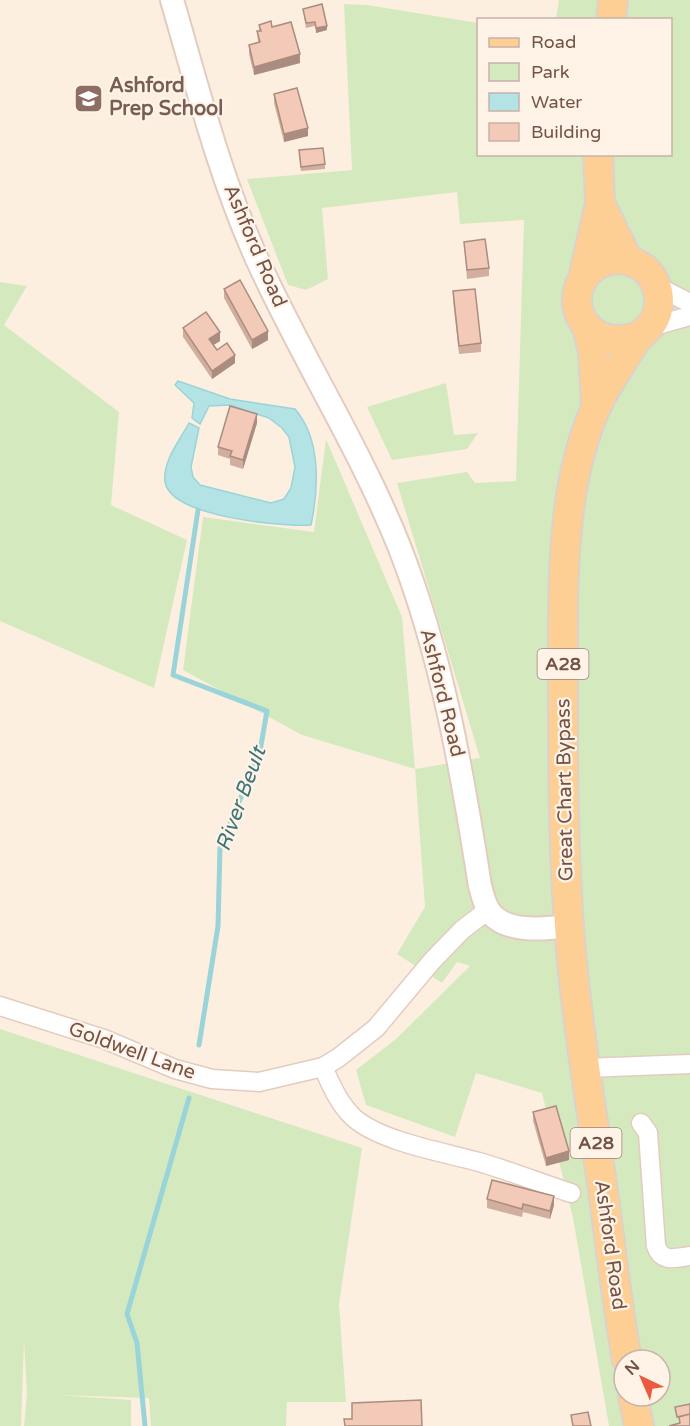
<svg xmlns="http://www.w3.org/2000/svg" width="690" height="1426" viewBox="0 0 690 1426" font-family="'Varela Round',sans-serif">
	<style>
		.green { fill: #d4eabe; fill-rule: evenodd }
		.water { fill: #b4e3e6; stroke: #9ad4d8; stroke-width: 1.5 }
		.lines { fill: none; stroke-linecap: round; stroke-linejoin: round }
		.stream { stroke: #9ad4d8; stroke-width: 5 }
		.minor-casing { stroke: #e3ccbf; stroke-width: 21 }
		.tertiary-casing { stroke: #e3ccbf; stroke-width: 26 }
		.primary-casing { stroke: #dbd2cf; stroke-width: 32 }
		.minor { stroke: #fff; stroke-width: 18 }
		.tertiary { stroke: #fff; stroke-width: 22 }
		.primary { stroke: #fecf95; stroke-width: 28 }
		.wall { fill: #d1ae9d }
		.shaded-wall { fill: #aa8d80 }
		.building { fill: #f3cab7; stroke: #aa8d80; stroke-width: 1.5 }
		.labels { text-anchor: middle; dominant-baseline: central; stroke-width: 4.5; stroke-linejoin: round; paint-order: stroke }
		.shield { fill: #fff3e7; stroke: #9e8377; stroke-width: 1.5 }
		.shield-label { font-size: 18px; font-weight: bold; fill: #745347 }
		.education-label { font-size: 20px; font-weight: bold; fill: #785e54; stroke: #fff3e7; text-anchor: start }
		.street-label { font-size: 20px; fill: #745347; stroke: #fff3e7 }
		.water-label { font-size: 21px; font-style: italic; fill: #3a757a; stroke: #fff3e7 }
	</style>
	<rect width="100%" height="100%" fill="#fdefe0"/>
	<!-- green -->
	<path class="green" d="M559 0H690V1426H609L573 1218 542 1093 476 1073 455 1137 366 1105 356 1070 396 1039 470 966 457 962 442 983 397 954 425 907 415 769 302 735 183 670 203 517 314 532 326 439 402 617 415 769 480 758 397 483 467 472 475 483 516 481 524 220 460 224 457 192 322 208 328 279 306 290 288 285 247 179 352 170 344 4 367 5 478 23V154H670V20L556 19ZM624 1360H660V1396H624Z
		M0 282 27 286 4 325 119 412 111 505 187 540 154 688 0 621Z
		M446 383 454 435 478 433 467 449 392 460 367 407Z
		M0 1029 362 1148 339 1304 346 1402H287L286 1426H151L149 1398 59 1395 131 1400V1426H24L27 1394 24 1342 21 1426H0Z"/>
	<!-- water -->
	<path class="water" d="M178 381 230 399 295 409C321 439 319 487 311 525 283 527 171 517 165 482 162 462 180 440 189 423L199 428 191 467 193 477 200 485 271 503 284 499 291 488 295 467 289 437 282 428 269 418 230 405 209 406 200 424 192 418 194 403 175 385Z"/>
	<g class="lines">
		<!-- stream -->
		<path class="stream" d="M198 510 173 675 267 711 260 751 220 848 218 926 199 1045
			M145 1426 137 1343 127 1314 189 1098"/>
		<defs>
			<path id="minor" d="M658 287 690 303
				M650 327 690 316
				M0 1006 104 1039 175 1069 212 1079 259 1082 323 1067 338 1058 376 1028 432 961 462 930 488 910
				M323 1067C331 1085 339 1104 354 1118 382 1142 443 1152 479 1162 510 1171 540 1183 571 1193
				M585 1068 690 1064
				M641 1123 648 1133 656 1246C662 1263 675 1258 690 1256"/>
			<path id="tertiary" d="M172 0C197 86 219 174 256 257 300 355 359 446 399 546 442 655 462 771 480 886 482 893 484 902 488 909 502 934 545 929 569 926"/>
			<path id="primary" d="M611 20 613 0
				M600 203 628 260
				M583 278 600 203 598 154
				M587 327 593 351 596 405
				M627 1360C617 1304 611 1248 603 1191 591 1103 575 1014 569 925 563 843 563 759 563 677 563 584 559 464 609 383 618 369 627 353 637 339 641 334 647 330 651 325 666 305 659 275 637 264 625 258 611 258 599 264 555 288 581 357 639 336
				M633 1396 639 1426"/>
		</defs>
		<!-- minor casing -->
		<use href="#minor" class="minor-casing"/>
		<!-- tertiary casing -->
		<use href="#tertiary" class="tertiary-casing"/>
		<!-- primary casing -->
		<use href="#primary" class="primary-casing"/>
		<!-- minor -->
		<use href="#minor" class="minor"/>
		<!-- tertiary -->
		<use href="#tertiary" class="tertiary"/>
		<!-- primary -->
		<use href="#primary" class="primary"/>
	</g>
	<!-- wall -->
	<path class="wall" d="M303 9 327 30 316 33 315 26 306 28Z
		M259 25 272 27 300 63 254 75 249 54V45L258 42 257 31H259Z
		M274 94 308 136 284 142 274 103Z
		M299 155 325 164V169L301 171Z
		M464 242 489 268V276L467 279Z
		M224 289 268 340 252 349 224 298Z
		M453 291 481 343V352L459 354 453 300Z
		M183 328 220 341 213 345 217 350 235 363 212 379 183 337Z
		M257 423 243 469 230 465V459L218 455V447Z
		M533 1112 569 1160 546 1166 533 1121Z
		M487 1199 554 1205 550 1219 523 1212 522 1217 487 1208Z"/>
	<!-- shaded-wall -->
	<path class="shaded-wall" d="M327 26V30L316 33V28Z
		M300 54V63L254 75V67Z
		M308 128V136L284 142V134Z
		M268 331V340L252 349V340Z
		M220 332V341L209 348V339Z
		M235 355V363L212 379V371Z
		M257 414V423L243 469V460Z
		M569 1151V1160L546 1166V1158Z
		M554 1196V1205L550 1219V1211Z"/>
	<!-- building -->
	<path class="building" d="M322 4 327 26 316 28 315 22 306 23 303 9Z
		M271 21 272 27 291 22 300 54 254 67 249 45 260 42 257 31H261L259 25Z
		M297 88 308 128 284 134 274 94Z
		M323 148 325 164 301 167 299 150Z
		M485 239 489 268 467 270 464 242Z
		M240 280 268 331 252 340 224 289Z
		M475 289 481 343 459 346 453 291Z
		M206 312 220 332 209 339 217 350 227 343 235 355 212 371 183 328Z
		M230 406 257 414 243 460 230 456 232 451 218 447Z
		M556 1106 569 1151 546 1158 533 1112Z
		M492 1180 554 1196 550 1211 523 1204 522 1209 487 1199Z
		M421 1400 422 1426H345L344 1419H352V1403Z
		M690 1404V1414L677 1417 675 1407Z
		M588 1412 591 1426H573L571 1415Z
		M690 1414V1426H669L680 1423 679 1417Z"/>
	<!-- icons -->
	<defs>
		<symbol id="school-square" viewBox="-11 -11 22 22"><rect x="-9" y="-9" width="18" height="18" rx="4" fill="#8d6e63" stroke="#fff3e7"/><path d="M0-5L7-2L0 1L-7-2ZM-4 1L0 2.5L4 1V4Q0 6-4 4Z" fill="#fff"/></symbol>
	</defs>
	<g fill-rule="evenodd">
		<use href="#school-square" x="72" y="82" width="33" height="33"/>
	</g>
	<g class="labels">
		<!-- shield labels -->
		<g class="shield">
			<rect x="537.5" y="649" width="51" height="30" rx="4.5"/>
			<rect x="570.5" y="1128" width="51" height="30" rx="4.5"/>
		</g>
		<g class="shield-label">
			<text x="563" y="664">A28</text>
			<text x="596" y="1143">A28</text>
		</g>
		<!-- education labels -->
		<g class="education-label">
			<text x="109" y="86">Ashford<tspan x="109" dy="23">Prep School</tspan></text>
		</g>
		<!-- street labels -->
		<g class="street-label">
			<text transform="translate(255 246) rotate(67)">Ashford Road</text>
			<text transform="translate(442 693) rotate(76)">Ashford Road</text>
			<text transform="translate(565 790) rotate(-91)">Great Chart Bypass</text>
			<text transform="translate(132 1051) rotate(20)">Goldwell Lane</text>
			<text transform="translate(610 1245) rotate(82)">Ashford Road</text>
		</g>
		<!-- water labels -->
		<g class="water-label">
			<text transform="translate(241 799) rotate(-70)">River Beult</text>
		</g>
	</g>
	<!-- legend -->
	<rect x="477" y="18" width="195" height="138" fill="#fff3e7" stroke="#c7b3a7" stroke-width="1.5"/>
	<rect x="489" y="38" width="30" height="9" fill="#fecf95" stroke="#c7b3a7" stroke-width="1.5"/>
	<text x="531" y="48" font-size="18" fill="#745347">Road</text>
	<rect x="489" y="63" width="30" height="18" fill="#d4eabe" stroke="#c7b3a7" stroke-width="1.5"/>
	<text x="531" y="78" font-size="18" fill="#745347">Park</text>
	<rect x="489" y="93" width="30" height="18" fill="#b4e3e6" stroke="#c7b3a7" stroke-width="1.5"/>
	<text x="531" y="108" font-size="18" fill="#745347">Water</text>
	<rect x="489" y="123" width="30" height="18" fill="#f3cab7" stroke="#c7b3a7" stroke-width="1.5"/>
	<text x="531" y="138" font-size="18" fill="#745347">Building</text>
	<!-- north arrow -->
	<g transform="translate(642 1378) rotate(316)"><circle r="28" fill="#fff3e7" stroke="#c7b3a7" stroke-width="1.5"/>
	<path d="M0-4.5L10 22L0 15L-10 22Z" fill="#eb5940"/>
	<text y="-9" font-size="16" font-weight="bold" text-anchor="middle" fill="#745347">N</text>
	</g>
</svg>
